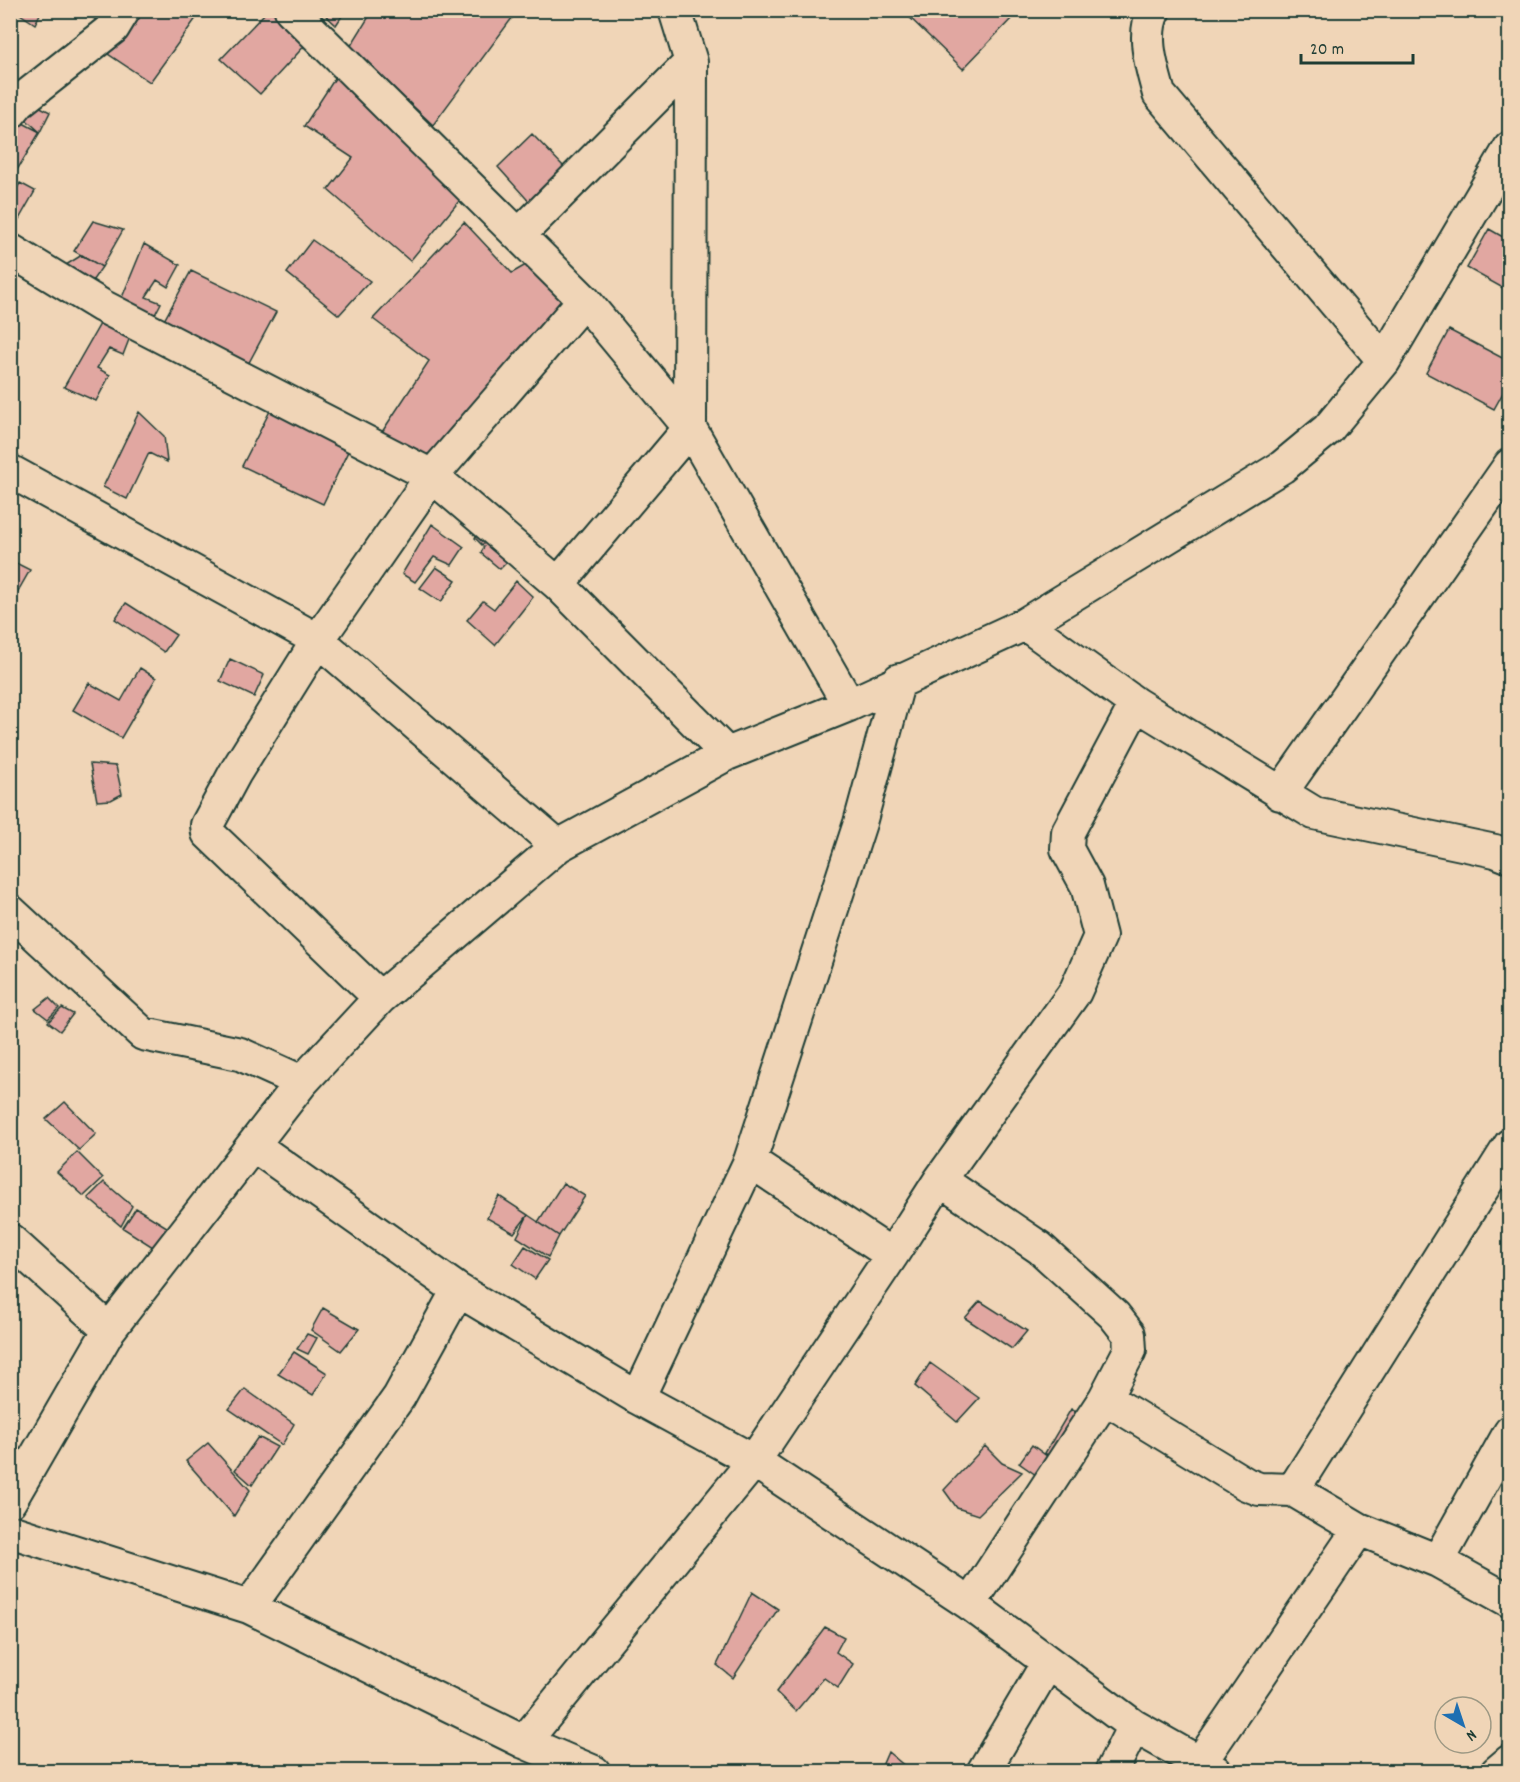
<svg xmlns="http://www.w3.org/2000/svg" width="1520" height="1782" viewBox="0 0 1520 1782" font-family="Dekko,sans-serif">
	<style>
		.building { fill: #e1a7a1; stroke: #1f3d34; stroke-width: 1.5 }
		.lines { fill: none; stroke-linecap: round; stroke-linejoin: round }
		.minor-casing { stroke: #1f3d34; stroke-width: 36 }
		.minor { stroke: #f0d5b7; stroke-width: 32 }
	</style>
	<rect width="100%" height="100%" fill="#f0d5b7"/>
	<filter id="ink" filterUnits="userSpaceOnUse"><feTurbulence type="fractalNoise" baseFrequency=".0167" numOctaves="2"/><feDisplacementMap in="SourceGraphic" scale="12" xChannelSelector="R" yChannelSelector="G"/><feConvolveMatrix kernelMatrix="1 2 1 2 8 2 1 2 1" color-interpolation-filters="sRGB"/></filter>
	<g filter="url(#ink)">
		<!-- building -->
		<path class="building" d="M14 10H42L35 24Z
			M82 10H107L99 22Z
			M141 10H202L150 82 108 54Z
			M268 10H274L309 41 260 94 221 59Z
			M320 10H346L336 25Z
			M373 10H518L433 125 350 47Z
			M902 10H1006L1013 17 963 69Z
			M339 72 464 195 410 261 328 190 353 158 304 126Z
			M31 102 50 112 40 132 21 115Z
			M21 122 40 132 11 180 10 138Z
			M532 134 566 169 533 206 498 167Z
			M20 183 35 191 10 235V200Z
			M93 221 123 230 102 267 74 251Z
			M464 222 512 273 531 262 563 300 428 455 380 435 429 361 373 319Z
			M1489 229 1510 241V292L1467 268Z
			M312 240 370 281 339 315 287 273Z
			M144 244 180 265 168 287 157 280 146 297 161 303 151 322 121 300Z
			M82 255 102 267 88 287 61 268Z
			M191 271 276 312 246 368 161 326Z
			M100 324 130 337 123 355 109 349 97 368 110 375 96 401 64 387Z
			M1449 330 1510 362V380L1494 409 1426 373Z
			M272 407 351 445 323 504 242 466Z
			M139 412 164 436 167 462 149 453 127 499 103 487Z
			M432 524 464 547 452 565 434 557 415 582 402 574Z
			M484 527 516 553 500 569 481 553 484 547 475 538Z
			M10 560 30 570 10 605Z
			M436 567 456 580 441 602 420 588Z
			M516 581 533 597 495 645 467 620 483 601 494 609Z
			M126 603 176 635 164 652 115 619Z
			M230 659 264 675 254 697 220 681Z
			M140 668 156 678 121 738 73 710 89 683 121 701Z
			M90 764 116 766 122 794 111 800 97 801Z
			M49 998 59 1008 48 1019 35 1009Z
			M62 1008 73 1014 60 1031 48 1022Z
			M65 1102 96 1134 79 1150 46 1119Z
			M77 1152 103 1178 84 1196 57 1172Z
			M104 1182 132 1206 121 1226 88 1198Z
			M563 1183 585 1196 559 1236 538 1222Z
			M499 1196 528 1215 514 1233 487 1218Z
			M136 1208 170 1229 156 1249 123 1228Z
			M528 1215 559 1236 548 1257 517 1237Z
			M525 1246 548 1260 535 1279 513 1264Z
			M980 1301 1027 1331 1012 1349 965 1318Z
			M323 1308 359 1329 341 1351 311 1330Z
			M307 1334 317 1338 308 1354 297 1349Z
			M294 1352 327 1373 313 1395 278 1374Z
			M930 1363 979 1398 957 1422 915 1386Z
			M245 1389 294 1424 282 1445 229 1409Z
			M1071 1409 1090 1421 1049 1456 1045 1453Z
			M258 1437 277 1447 252 1485 235 1470Z
			M208 1443 250 1490 234 1516 186 1461Z
			M1032 1445 1048 1457 1036 1475 1019 1463Z
			M985 1446 1002 1463 1022 1472 978 1515 957 1508 944 1490Z
			M752 1592 778 1609 733 1678 717 1665Z
			M825 1627 844 1637 836 1652 853 1664 838 1688 824 1678 796 1711 776 1692Z
			M888 1752 912 1772H885L881 1768Z"/>
		<g class="lines">
			<defs>
				<path id="minor" d="M291 10 584 300 690 428 849 705
					M1154 10C1141 35 1152 68 1159 94L1384 361
					M10 113 19 102 113 28 124 10
					M519 235 691 62
					M10 250 102 306 432 476 558 584 727 754
					M10 471 318 640 558 846
					M558 584 690 428 691 62 675 10
					M1025 624 1136 704 1314 813 1495 851 1510 857
					M1280 794 1510 465
					M10 911 143 1034 240 1054 302 1082
					M380 998 208 833 207 825 235 773 318 640 432 476 584 300
					M253 1145 458 1290 638 1398 754 1461 970 1604 1134 1726 1216 1772
					M750 1161 892 1255
					M940 1180 1040 1248 1114 1315 1129 1334 1130 1350 1105 1398 970 1604
					M10 1240 109 1330
					M638 1398 750 1161 860 823 899 680
					M1105 1398 1246 1484 1259 1489 1293 1490 1359 1529 1438 1561 1510 1601
					M1293 1490 1510 1145
					M10 1501 109 1330 302 1082 380 998 558 846 727 754 849 705 1025 624 1282 467 1328 429 1384 361 1510 148
					M10 1531 249 1607 524 1742 594 1772
					M1438 1561 1510 1432
					M249 1607 399 1397 458 1290
					M524 1742 754 1461 892 1255 940 1180 1075 992 1100 936 1087 886 1067 849 1068 832 1136 704
					M1200 1763 1359 1529
					M983 1772 1047 1664
					M1111 1772 1134 1726
					M1497 1772 1510 1761"/>
			</defs>
			<!-- minor casing -->
			<use href="#minor" class="minor-casing"/>
			<!-- minor -->
			<use href="#minor" class="minor"/>
		</g>
	</g>
	<!-- margin -->
	<rect width="1520" height="1782" fill="none" stroke="#f0d5b7" stroke-width="36"/>
	<rect x="18" y="18" width="1484" height="1746" fill="none" stroke="#1f3d34" stroke-width="2" filter="url(#ink)"/>
	<!-- north arrow -->
	<g transform="translate(1463 1725) rotate(141)"><circle r="28" fill="#f0d5b7" stroke="#9c9883" stroke-width="1.5"/>
	<path d="M0-4.5L10 22L0 15L-10 22Z" fill="#1f6fb2"/>
	<text y="-9" font-size="16" font-weight="bold" text-anchor="middle" fill="#1f3d34">N</text>
	</g>
	<!-- scale -->
	<path d="M1301 54v9h112v-9" fill="none" stroke="#1f3d34" stroke-width="3"/>
	<text x="1310" y="54" font-size="18" fill="#1f3d34" stroke="#f0d5b7" stroke-width="4.5" paint-order="stroke">20 m</text>
</svg>
